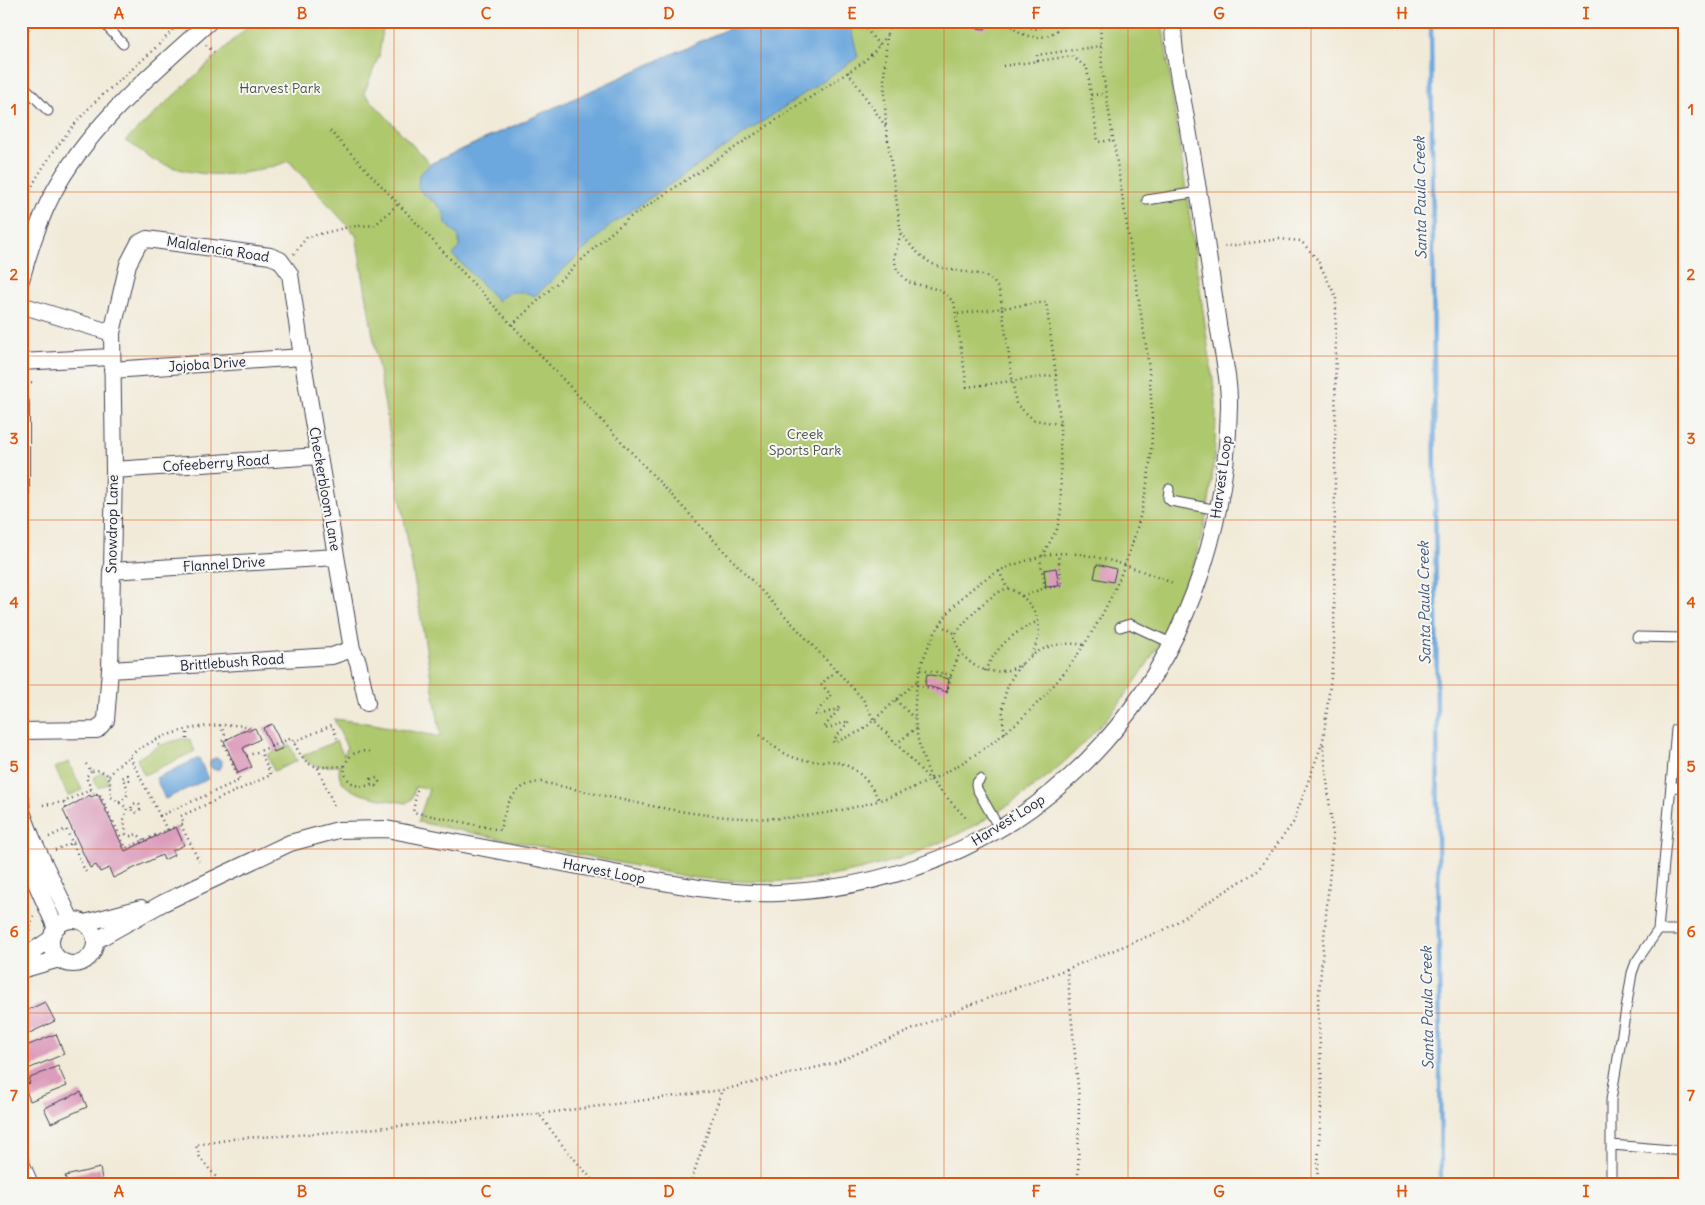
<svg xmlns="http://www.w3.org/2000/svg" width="1705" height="1205" viewBox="0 0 1705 1205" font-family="Delius,sans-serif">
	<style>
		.green { fill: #aec86d; stroke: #687554 }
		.water { fill: #6ca7dd; stroke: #47648c }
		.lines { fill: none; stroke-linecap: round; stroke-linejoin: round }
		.stream { stroke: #6ca7dd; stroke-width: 4.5 }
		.building { fill: #dc9cbb }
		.service-casing { stroke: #414053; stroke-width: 11 }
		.minor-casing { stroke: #414053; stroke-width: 18 }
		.path { stroke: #414053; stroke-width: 2.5; stroke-dasharray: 1 4; stroke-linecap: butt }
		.service { stroke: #fff; stroke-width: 9 }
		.minor { stroke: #fff; stroke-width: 16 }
		.grid { fill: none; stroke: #de560e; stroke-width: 1; stroke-opacity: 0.55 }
		.labels { text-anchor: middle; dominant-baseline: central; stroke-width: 4; stroke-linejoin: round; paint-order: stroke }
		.park-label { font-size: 14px; fill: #4c544a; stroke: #f6f6f2 }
		.street-label { font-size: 14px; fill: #22223b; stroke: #f6f6f2 }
		.water-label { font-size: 15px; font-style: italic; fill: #40577c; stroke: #f6f6f2 }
		.neatline { fill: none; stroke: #de560e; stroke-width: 2 }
		.grid-label { font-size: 16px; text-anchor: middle; font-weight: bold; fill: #de560e }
	</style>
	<rect width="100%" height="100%" fill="#f6f6f2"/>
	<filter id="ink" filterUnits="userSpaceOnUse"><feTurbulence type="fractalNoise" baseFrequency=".02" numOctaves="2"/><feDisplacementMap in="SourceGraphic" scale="10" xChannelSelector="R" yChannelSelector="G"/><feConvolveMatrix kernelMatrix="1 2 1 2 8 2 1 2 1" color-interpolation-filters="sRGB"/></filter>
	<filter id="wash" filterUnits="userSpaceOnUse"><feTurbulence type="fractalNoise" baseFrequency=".0096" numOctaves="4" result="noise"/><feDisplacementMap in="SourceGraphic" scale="20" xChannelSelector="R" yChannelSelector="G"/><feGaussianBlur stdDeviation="1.12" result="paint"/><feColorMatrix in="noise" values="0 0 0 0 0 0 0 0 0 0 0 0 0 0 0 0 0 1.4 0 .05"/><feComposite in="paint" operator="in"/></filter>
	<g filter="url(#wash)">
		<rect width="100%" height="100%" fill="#f1ead8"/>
		<!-- green -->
		<path class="green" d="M254 21H384L379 56 364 93 430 164 745 21H1162L1216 402C1216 447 1213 491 1202 535 1156 724 983 866 790 881 756 883 722 881 689 877L418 822 429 789 415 787 412 799 406 803C385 799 331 796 340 765 326 767 311 769 302 756L336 741 344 755 347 748 334 719 374 724 441 737 356 235 289 161C245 178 197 180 154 160 144 155 135 145 125 141Z
			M181 739H189L195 751 144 775 137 759 160 745Z
			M290 745 297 761 274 771 267 755Z
			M69 762 82 790 68 796 55 768Z
			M104 772 109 783 98 788 93 778Z"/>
		<!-- water -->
		<path class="water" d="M745 21H849L858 57 613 223 535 296C521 290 509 289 498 301L453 255 459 248V237L446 223 444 213 437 204 423 194 418 187 419 175 430 164Z
			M210 764a6 6 0 1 1 12 0a6 6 0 1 1-12 0Z
			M199 758 208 779 165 799 156 778Z"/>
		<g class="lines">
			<!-- stream -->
			<path class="stream" d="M1431 21 1441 1184"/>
		</g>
		<g id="blocks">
			<!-- building -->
			<path class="building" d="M971 21H991L985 29 974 28Z
				M1097 564 1116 569 1113 582 1094 578Z
				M1056 568 1059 586 1046 587 1044 570Z
				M927 674 949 679 947 692 925 685Z
				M272 724 283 748 274 752 263 728Z
				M255 728 260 739 243 748 252 767 238 773 224 741 247 729 248 731Z
				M98 794 125 851 176 827 184 845 172 851 174 855 164 860 162 855 113 878 109 868 100 872 96 865 90 868 63 810 90 795 91 797Z
				M45 1002 55 1021 21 1037V1013Z
				M56 1034 64 1054 28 1069 26 1063 21 1065V1048Z
				M58 1066 67 1086 30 1101 24 1085 30 1083 28 1079Z
				M81 1092 87 1107 51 1123 44 1108Z
				M100 1168 103 1184H61L67 1182 65 1176Z"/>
		</g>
	</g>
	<g filter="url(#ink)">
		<use href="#blocks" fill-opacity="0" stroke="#414053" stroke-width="1"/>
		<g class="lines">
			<defs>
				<path id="service" d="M102 21 123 44
					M790 23 795 21
					M21 83 48 111
					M1147 200 1199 192
					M1169 489 1168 498 1171 501 1218 510
					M1120 627 1130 624 1173 644
					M1637 637 1684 638
					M980 779 976 784 977 789 999 828
					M1671 788 1684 786
					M1658 930H1684
					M1612 1145 1684 1151
					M1611 1184V1100L1632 973 1636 962 1658 930 1676 729 1684 733"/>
				<path id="minor" d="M21 280C29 251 38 222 52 195 89 125 153 73 210 21
					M21 305 112 333
					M21 362 111 357
					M112 370 302 357
					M21 403V503
					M114 470 319 456
					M111 571 336 557
					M110 670 332 656 352 649
					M21 731 97 730 106 720 110 670 114 470 112 333 128 264 139 243 147 239 270 256 280 260 290 274 302 357 352 649 358 662 367 703
					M21 801 22 812 32 838 71 920
					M21 849 56 928
					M51 942a22 22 0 1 1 44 0a22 22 0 1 1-44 0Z
					M85 923 141 908
					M95 941 163 903 290 843 338 830 386 829C459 843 532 857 604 871 662 882 720 895 778 893 1048 881 1224 669 1229 407 1230 380 1222 351 1218 324 1209 261 1200 198 1189 135 1183 98 1173 58 1173 21
					M21 959 51 939
					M21 970 59 959
					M21 1163 30 1184"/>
			</defs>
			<!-- service casing -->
			<use href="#service" class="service-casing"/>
			<!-- minor casing -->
			<use href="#minor" class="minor-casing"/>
			<!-- path -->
			<path class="path" d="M860 21 879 45
				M924 21H941
				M1008 21C1023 42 1051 43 1065 21
				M1012 27 1017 24 1037 29 1053 21
				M887 34 891 21
				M21 36 37 21
				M206 45 214 52
				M1038 61 1037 55 1101 46
				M1003 66 1072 56 1087 68 1098 142 1113 140
				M848 72 886 127 901 233 894 258 897 270 908 282 940 290 954 302 967 387 1056 375 1046 302 1002 308C1000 261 965 279 935 265 920 258 911 246 901 233
				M1091 95 1106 94
				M330 131 863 699 874 720 967 819
				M21 208C39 169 63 135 93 104 109 88 173 37 178 21
				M294 254 307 237C329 233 353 223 374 226L398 204
				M958 314 1002 308 1016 404 1034 420 1060 424
				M512 325 605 238 629 218 862 63 873 53 887 35 884 77 886 127
				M21 383 36 382
				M1042 556 1057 529 1061 512 1060 424 1056 375
				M999 571 1007 588
				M1045 588 1062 586 1058 555
				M1022 596 1045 588 1040 558
				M940 625 956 634
				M1022 664C994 681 962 668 954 636 969 616 984 599 1007 588L1010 589C1038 602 1048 632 1029 657
				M921 669 951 675 960 652
				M836 671 821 684 831 695 815 714 817 716 840 708 824 727 825 729 849 721 833 741 834 743 863 730 917 681
				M985 671C996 647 1014 631 1039 621
				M917 685 947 692 951 675
				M896 700 914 718
				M220 725 227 739 222 741 233 763
				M1005 733C993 681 1031 635 1085 645
				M760 735C772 745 783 755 799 759 809 762 819 761 830 761 853 763 869 780 879 800
				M187 739V729
				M156 740 159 745
				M294 742 332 725 337 738
				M896 744 916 728
				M369 752C347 746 334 776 356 785 363 788 369 784 376 786L379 782 377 778 371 779V784
				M247 756 292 738C306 770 311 768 345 766
				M130 757 160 816
				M86 764 91 771 100 770 109 776 111 797 127 808 124 819 126 834 131 836 137 834 144 840
				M318 768 335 808
				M91 771 86 777 94 795 99 793 126 848 184 823 181 816 271 775 260 751
				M109 776C142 735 197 721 248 726L250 731
				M931 778C924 761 918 745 916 727 908 664 943 598 1001 570 1014 564 1029 560 1043 556 1081 545 1140 570 1175 584
				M417 790 413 812 500 830C506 805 512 784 541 782 624 799 710 825 795 817 980 800 1115 665 1147 484 1155 440 1152 396 1147 352L1102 68 1100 21
				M119 802C132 796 128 787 122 778L128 775 129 780 125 781
				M131.5 808a4.5 4.5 0 1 1 9 0a4.5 4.5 0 1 1-9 0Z
				M43 805 64 802
				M66 808 64 802 92 789
				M181 825 199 861
				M167 830 160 816 240 780 232 763
				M49 837 66 829 87 875
				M55 850 77 841
				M28 936 34 915
				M539 1114 722 1090 835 1063 967 1006 1067 969
				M222 1184 200 1158 196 1145 239 1138 297 1135 539 1114 563 1146 596 1184
				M690 1184 722 1090
				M1078 1184 1079 1098 1067 969 1166 929 1257 871 1293 823 1323 741 1334 653 1336 297 1317 259 1301 241 1279 239 1221 247
				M1317 1184 1322 1089 1318 1004 1333 837 1323 742"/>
			<!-- service -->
			<use href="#service" class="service"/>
			<!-- minor -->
			<use href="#minor" class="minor"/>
		</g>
	</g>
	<!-- grid -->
	<path class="grid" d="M211 21V1184M394 21V1184M578 21V1184M761 21V1184M944 21V1184M1128 21V1184M1311 21V1184M1494 21V1184M21 192H1684M21 356H1684M21 520H1684M21 685H1684M21 849H1684M21 1013H1684"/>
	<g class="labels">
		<!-- park labels -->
		<g class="park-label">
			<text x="280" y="88">Harvest Park</text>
			<text x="805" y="434">Creek<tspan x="805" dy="16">Sports Park</tspan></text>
		</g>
		<!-- street labels -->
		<g class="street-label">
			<text transform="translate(218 249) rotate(9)">Malalencia Road</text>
			<text transform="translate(207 364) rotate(-4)">Jojoba Drive</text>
			<text transform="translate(216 463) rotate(-4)">Cofeeberry Road</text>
			<text transform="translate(1221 477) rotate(-82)">Harvest Loop</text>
			<text transform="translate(325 489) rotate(80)">Checkerbloom Lane</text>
			<text transform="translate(112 524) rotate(-89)">Snowdrop Lane</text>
			<text transform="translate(224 564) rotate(-4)">Flannel Drive</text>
			<text transform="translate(232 662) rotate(-4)">Brittlebush Road</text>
			<text transform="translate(1008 820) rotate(-32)">Harvest Loop</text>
			<text transform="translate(604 871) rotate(11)">Harvest Loop</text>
		</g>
		<!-- water labels -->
		<g class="water-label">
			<text transform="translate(1420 198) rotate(-91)">Santa Paula Creek</text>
			<text transform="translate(1424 603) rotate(-91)">Santa Paula Creek</text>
			<text transform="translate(1427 1008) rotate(-91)">Santa Paula Creek</text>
		</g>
	</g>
	<!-- margin -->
	<rect width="1705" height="1205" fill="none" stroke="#f6f6f2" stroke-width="55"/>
	<rect x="28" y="28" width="1650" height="1150" class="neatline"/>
	<g class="grid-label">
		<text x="119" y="19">A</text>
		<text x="302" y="19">B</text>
		<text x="486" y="19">C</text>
		<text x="669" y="19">D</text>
		<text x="852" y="19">E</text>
		<text x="1036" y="19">F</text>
		<text x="1219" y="19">G</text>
		<text x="1402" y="19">H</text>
		<text x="1586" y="19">I</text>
		<text x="14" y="115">1</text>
		<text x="1691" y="115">1</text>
		<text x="14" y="280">2</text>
		<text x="1691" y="280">2</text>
		<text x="14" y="444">3</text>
		<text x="1691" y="444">3</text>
		<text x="14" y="608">4</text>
		<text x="1691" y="608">4</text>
		<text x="14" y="772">5</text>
		<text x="1691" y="772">5</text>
		<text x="14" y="937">6</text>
		<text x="1691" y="937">6</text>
		<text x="14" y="1101">7</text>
		<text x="1691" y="1101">7</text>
		<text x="119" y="1197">A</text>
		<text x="302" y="1197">B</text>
		<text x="486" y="1197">C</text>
		<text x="669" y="1197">D</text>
		<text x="852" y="1197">E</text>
		<text x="1036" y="1197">F</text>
		<text x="1219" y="1197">G</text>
		<text x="1402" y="1197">H</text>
		<text x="1586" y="1197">I</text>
	</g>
</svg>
